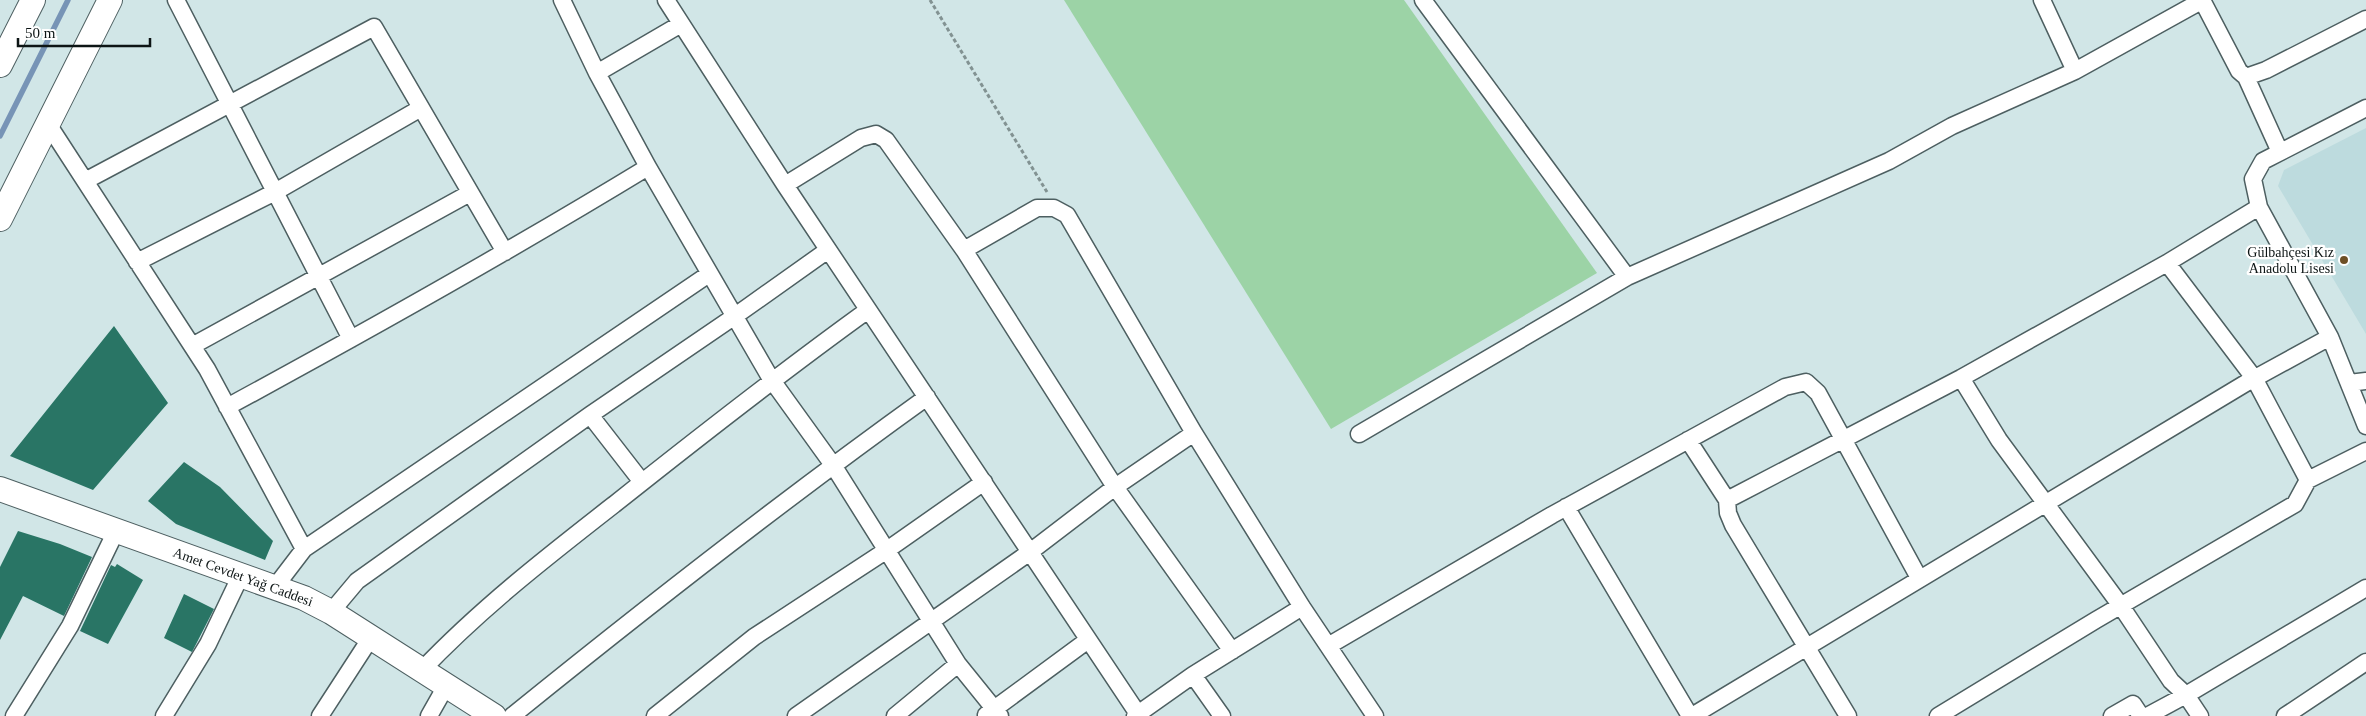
<svg xmlns="http://www.w3.org/2000/svg" width="2366" height="716" viewBox="0 0 2366 716" font-family="Georgia,serif">
	<style>
		.built { fill: #bddbde }
		.green { fill: #9cd3a6 }
		.lines { fill: none; stroke-linecap: round; stroke-linejoin: round }
		.stream { stroke: #7794b6; stroke-width: 5.5 }
		.building { fill: #297565 }
		.street-casing { stroke: #4d5f61; stroke-width: 19 }
		.secondary-casing { stroke: #4d5f61; stroke-width: 26 }
		.path { stroke: #829292; stroke-width: 3; stroke-dasharray: 4 2.5; stroke-linecap: butt }
		.street { stroke: #fff; stroke-width: 16 }
		.secondary { stroke: #fff; stroke-width: 24 }
		.poi-dot { fill: #6e4f25; stroke: #fff; stroke-width: 2 }
		.labels { text-anchor: middle; dominant-baseline: central; stroke-width: 4.5; stroke-linejoin: round; paint-order: stroke }
		.poi-label { font-size: 14px; fill: #0d1515; stroke: #fff; text-anchor: end }
		.street-label { font-size: 14px; fill: #0d1515; stroke: #fff }
	</style>
	<rect width="100%" height="100%" fill="#d1e6e7"/>
	<!-- built -->
	<path class="built" d="M2366 128V334L2278 186 2284 170Z"/>
	<!-- green -->
	<path class="green" d="M1064 0H1404L1597 273 1331 429Z"/>
	<g class="lines">
		<!-- stream -->
		<path class="stream" d="M0 136 68 0"/>
	</g>
	<!-- building -->
	<path class="building" d="M114 326 168 403 93 490 10 456Z
		M184 462 220 487 273 541 265 560 176 524 148 501Z
		M18 531 60 544 92 557 64 616 23 596 0 640V567Z
		M117 564 143 580 108 644 80 631 111 565 115 567Z
		M184 594 214 609 192 652 164 638Z"/>
	<g class="lines">
		<defs>
			<path id="street" d="M176 0 351 339
				M562 0 597 73 648 167 771 379 833 465 958 664 1000 716
				M666 0 785 185 1138 714
				M1423 0 1627 277
				M2042 0 2075 71
				M2202 0 2239 71 2246 77 2266 70 2366 19
				M597 73 681 24
				M2246 77 2280 152
				M2366 108 2263 161 2253 179 2259 207 2330 337 2366 426
				M48 124 207 369 304 549
				M85 181 374 27 505 252
				M785 185 861 138 876 134 886 140 964 250 1115 487 1232 651
				M964 250 1037 208H1054L1067 215 1194 433 1302 607 1375 716
				M137 262 275 192 421 108
				M2167 263 2254 378 2308 480
				M192 346 470 193
				M1961 378 1999 440 2121 606 2171 681 2186 695 2366 588
				M2349 383 2366 381
				M227 407C369 330 510 251 648 167
				M590 415 642 482
				M1359 434 1627 277 1889 161 1952 126 2075 71 2203 0
				M1688 440 1727 500 1728 513 1733 525 1848 716
				M1727 500 1961 378 2167 263 2259 207
				M1566 507 1690 716
				M275 587 304 549 709 274
				M331 612 357 581 590 415 735 316 828 250
				M1328 646 1552 515 1785 387 1806 382 1818 393 1919 578
				M421 671C481 608 548 556 616 503 699 437 782 372 868 310
				M1193 675 1222 716
				M986 715 1088 640
				M14 716 70 626 116 531
				M164 716 208 644 241 575
				M320 716 370 639
				M429 716 446 686
				M512 716C648 606 785 499 927 397
				M655 716 754 637 887 550 984 482
				M796 716 1030 552 1115 487 1194 433
				M895 716 958 664
				M1135 716 1193 675 1302 607
				M1692 716 2246 383 2330 337
				M1938 716 2096 620 2295 504 2308 480 2366 451
				M2112 716 2133 704 2141 716
				M2147 716 2186 695 2200 716
				M2285 716 2366 662"/>
			<path id="secondary" d="M0 65 33 0
				M0 219 110 0
				M0 489 304 598 331 612 494 716"/>
		</defs>
		<!-- street casing -->
		<use href="#street" class="street-casing"/>
		<!-- secondary casing -->
		<use href="#secondary" class="secondary-casing"/>
		<!-- path -->
		<path class="path" d="M930 0 1047 192"/>
		<!-- street -->
		<use href="#street" class="street"/>
		<!-- secondary -->
		<use href="#secondary" class="secondary"/>
	</g>
	<!-- markers -->
	<circle class="poi-dot" cx="2344" cy="260" r="5"/>
	<g class="labels">
		<!-- poi labels -->
		<g class="poi-label">
			<text x="2334" y="252">Gülbahçesi Kız<tspan x="2334" dy="16">Anadolu Lisesi</tspan></text>
		</g>
		<!-- street labels -->
		<g class="street-label">
			<text transform="translate(243 577) rotate(20)">Amet Cevdet Yağ Caddesi</text>
		</g>
	</g>
	<!-- scale -->
	<path d="M18 38v8h132v-8" fill="none" stroke="#0d1515" stroke-width="2.5"/>
	<text x="25" y="38" font-size="15" fill="#0d1515" stroke="#ffffff" stroke-width="4" paint-order="stroke">50 m</text>
</svg>
